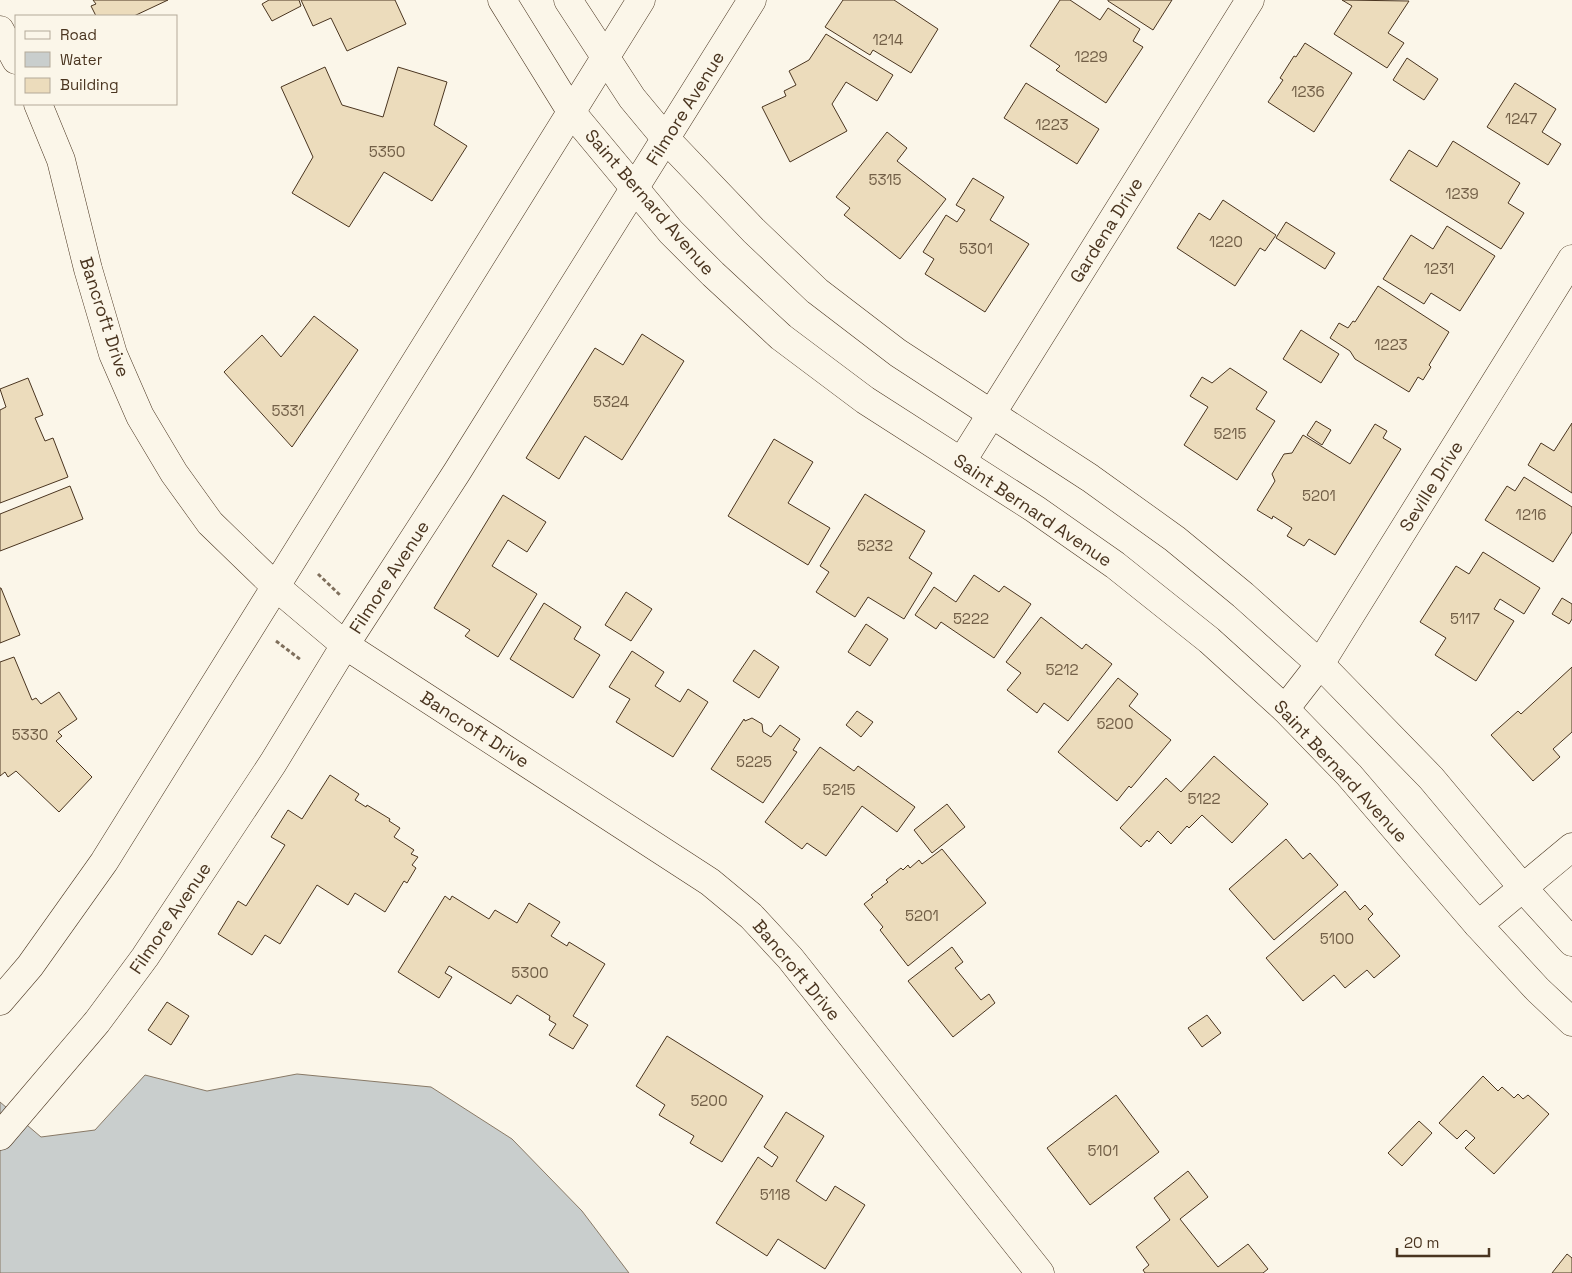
<svg xmlns="http://www.w3.org/2000/svg" width="1572" height="1273" viewBox="0 0 1572 1273" font-family="'Space Grotesk',sans-serif">
	<style>
		.water { fill: #c9cecd; stroke: #887966 }
		.building { fill: #ecdcbc; stroke: #4a3520 }
		.lines { fill: none; stroke-linecap: round; stroke-linejoin: round }
		.minor-casing { stroke: #4a3520; stroke-width: 29 }
		.major-casing { stroke: #4a3520; stroke-width: 29 }
		.path { stroke: #7f6f5c; stroke-width: 3; stroke-dasharray: 4 2.5; stroke-linecap: butt }
		.minor { stroke: #fbf6e9; stroke-width: 28 }
		.major { stroke: #fbf6e9; stroke-width: 28 }
		.labels { text-anchor: middle; dominant-baseline: central; stroke-width: 4; stroke-linejoin: round; paint-order: stroke }
		.number-label { font-size: 15px; fill: #725f47 }
		.street-label { font-size: 18px; fill: #4a3520; stroke: #fbf6e9 }
	</style>
	<rect width="100%" height="100%" fill="#fbf6e9"/>
	<!-- water -->
	<path class="water" d="M297 1074 431 1087 512 1139 582 1211 629 1273H0V1102L41 1137 95 1130 145 1075 207 1091Z"/>
	<!-- building -->
	<path class="building" d="M93 0H168L134 16H96L91 6 96 4Z
		M269 0H299L301 6 272 21 262 4Z
		M301 0H395L406 24 347 51 331 18 313 26Z
		M843 0H894L938 29 911 73 873 50 870 55 825 27Z
		M1060 0H1070L1100 20 1108 8 1140 29 1133 41 1143 47 1106 103 1056 70 1060 66 1030 46Z
		M1108 0H1172L1153 30 1108 1Z
		M1342 0 1409 1 1388 33 1404 43 1387 68 1334 34 1352 6Z
		M826 34 893 75 877 101 846 82 832 104 847 131 790 162 762 107 786 96 784 91 796 85 789 71 809 60Z
		M1305 43 1352 73 1314 132 1268 102 1283 80 1280 78 1294 56 1296 57Z
		M1407 58 1438 79 1424 100 1393 80Z
		M325 67 342 105 383 117 398 67 447 82 434 125 467 146 432 201 384 172 349 227 292 193 313 157 281 87Z
		M1026 83 1099 129 1077 164 1004 118Z
		M1515 83 1556 109 1542 132 1561 144 1548 165 1487 127Z
		M887 132 907 148 897 161 946 199 900 259 844 215 850 208 836 197Z
		M1453 141 1520 183 1508 203 1524 213 1501 249 1390 180 1409 150 1437 167Z
		M973 178 1004 197 990 220 1029 244 985 312 925 274 934 259 923 252 946 215 957 222 965 210 956 205Z
		M1223 200 1276 235 1265 251 1260 248 1235 286 1177 248 1199 213 1210 220Z
		M1286 222 1335 253 1325 269 1276 238Z
		M1447 226 1495 256 1460 311 1431 293 1424 304 1383 279 1411 235 1433 249Z
		M1378 286 1449 332 1429 365 1431 367 1423 380 1418 377 1409 392 1355 359 1350 351 1330 338 1339 323 1348 328 1353 321 1355 322Z
		M314 316 358 350 292 447 224 372 262 335 281 357Z
		M1301 330 1339 354 1321 383 1283 359Z
		M642 334 684 361 622 460 585 436 559 479 526 458 595 348 623 365Z
		M1230 368 1267 392 1256 409 1275 421 1237 480 1184 445 1208 407 1190 396 1202 377 1212 383Z
		M28 378 43 415 35 418 45 441 53 438 68 477 0 503V410L6 407 0 389Z
		M1316 421 1331 430 1322 445 1307 435Z
		M1572 423V493L1528 465 1541 443 1554 451Z
		M1375 424 1387 431 1383 438 1401 449 1335 555 1309 539 1304 546 1287 536 1292 528 1273 516 1272 519 1257 510 1275 481 1272 474 1284 454 1292 453 1303 435 1350 464Z
		M774 439 813 462 788 503 830 528 808 565 728 516Z
		M1524 477 1572 507V532L1553 562 1485 520 1507 486 1515 491Z
		M70 486 83 519 0 551V514Z
		M865 494 925 531 909 558 932 573 904 619 868 597 855 617 816 592 829 572 820 566Z
		M503 495 546 522 527 552 508 540 492 566 537 594 498 657 465 636 470 630 434 608Z
		M1483 552 1540 588 1524 614 1500 599 1494 609 1514 621 1476 681 1435 655 1446 638 1420 622 1456 566 1469 574Z
		M974 575 999 592 1004 586 1031 604 994 658 941 622 936 629 915 615 934 587 956 602Z
		M0 588H1L20 635 0 643Z
		M626 592 652 609 631 641 605 625Z
		M1562 598 1572 604V619L1569 624 1552 614Z
		M544 603 581 627 574 639 600 655 573 698 510 659Z
		M1041 617 1082 649 1086 644 1112 664 1068 721 1044 703 1037 713 1007 690 1021 673 1006 662Z
		M866 624 888 639 870 666 848 652Z
		M754 650 779 667 759 698 733 681Z
		M632 651 664 672 655 686 680 702 688 689 708 702 673 757 616 722 630 699 609 687Z
		M14 657 32 700 36 698 41 704 59 692 77 719 58 732 62 736 56 741 92 777 59 812 16 771 8 777 5 772 0 776V662Z
		M1572 667V732L1553 749 1560 757 1533 781 1491 735 1518 711 1521 714Z
		M1118 678 1138 694 1129 706 1171 740 1131 788 1129 786 1117 801 1058 752Z
		M857 711 873 722 861 737 846 725Z
		M752 718 762 724 763 732 771 737 780 725 800 739 793 750 797 752 763 803 711 769 744 719 745 721Z
		M820 747 854 771 858 766 915 807 897 832 862 806 826 856 807 843 802 849 765 822Z
		M1214 756 1268 804 1232 843 1202 815 1189 828 1187 826 1171 844 1158 831 1149 842 1147 840 1141 847 1120 828 1166 778 1181 792Z
		M330 775 359 794 355 800 366 807 367 805 390 819 389 821 400 828 394 837 414 850 411 854 418 857 412 865 416 868 407 883 404 881 385 912 355 893 348 905 317 885 280 944 265 935 252 955 218 934 238 901 246 906 285 845 271 837 288 810 302 819Z
		M947 804 965 827 932 853 914 830Z
		M1286 839 1303 859 1310 853 1338 885 1274 940 1229 889Z
		M942 849 986 903 908 966 880 930 883 927 864 904 873 897 871 895 888 882 886 880 901 868 903 870 908 865 910 868 919 860 922 864Z
		M1345 891 1360 910 1365 905 1373 914 1368 919 1400 956 1374 978 1367 970 1345 988 1334 975 1303 1001 1266 958Z
		M445 896 450 900 452 896 489 919 495 910 517 923 529 903 560 922 551 936 567 946 569 942 605 964 573 1016 588 1025 573 1049 549 1035 556 1024 549 1020 550 1016 517 995 511 1004 449 966 445 973 452 977 439 998 398 972Z
		M952 947 963 962 955 968 981 1000 989 994 995 1003 953 1037 908 981Z
		M167 1002 189 1016 171 1045 148 1030Z
		M1207 1015 1221 1033 1202 1047 1188 1028Z
		M667 1036 763 1096 722 1162 690 1143 694 1136 659 1115 665 1105 636 1086Z
		M1483 1076 1498 1091 1502 1087 1514 1098 1518 1094 1523 1099 1528 1095 1549 1114 1494 1174 1465 1148 1475 1138 1466 1130 1457 1139 1439 1123Z
		M1116 1095 1159 1152 1090 1205 1047 1148Z
		M786 1112 824 1136 796 1181 826 1201 835 1186 865 1205 825 1269 778 1239 767 1256 716 1223 758 1157 772 1167 778 1157 764 1147Z
		M1419 1121 1432 1133 1402 1166 1388 1153Z
		M1188 1171 1208 1197 1180 1219 1218 1267 1248 1244 1268 1269 1263 1273H1145L1143 1270 1149 1265 1136 1247 1170 1220 1154 1198Z
		M1567 1254 1572 1258V1273H1552Z"/>
	<g class="lines">
		<defs>
			<path id="minor" d="M0 30 16 60
				M38 104 61 160 88 269 113 354 140 416 174 473 210 523 275 586 345 645 710 882 751 916 790 958 1040 1273
				M962 461 1250 0
				M1285 709 1320 664 1572 259
				M1478 925 1572 847
				M0 1001 30 966 104 862 641 0
				M0 1136 97 1022 145 957 273 763 345 645 457 472 752 0"/>
			<path id="major" d="M502 0 572 113 671 232 713 274 781 337 865 400 1035 509 1115 565 1209 640 1285 709 1349 775 1478 925 1538 990 1572 1022
				M568 0 632 98 666 139 754 231 817 291 898 353 1090 478 1175 539 1243 595 1320 664 1431 778 1523 888 1572 942"/>
		</defs>
		<!-- minor casing -->
		<use href="#minor" class="minor-casing"/>
		<!-- major casing -->
		<use href="#major" class="major-casing"/>
		<!-- path -->
		<path class="path" d="M318 574 341 596
			M276 641 301 660"/>
		<!-- minor -->
		<use href="#minor" class="minor"/>
		<!-- major -->
		<use href="#major" class="major"/>
	</g>
	<g class="labels">
		<!-- number labels -->
		<g class="number-label">
			<text x="888" y="39">1214</text>
			<text x="1091" y="56">1229</text>
			<text x="1308" y="91">1236</text>
			<text x="1521" y="118">1247</text>
			<text x="1052" y="124">1223</text>
			<text x="387" y="151">5350</text>
			<text x="885" y="179">5315</text>
			<text x="1462" y="193">1239</text>
			<text x="1226" y="241">1220</text>
			<text x="976" y="248">5301</text>
			<text x="1439" y="268">1231</text>
			<text x="1391" y="344">1223</text>
			<text x="611" y="401">5324</text>
			<text x="288" y="410">5331</text>
			<text x="1230" y="433">5215</text>
			<text x="1319" y="495">5201</text>
			<text x="1531" y="514">1216</text>
			<text x="875" y="545">5232</text>
			<text x="971" y="618">5222</text>
			<text x="1465" y="618">5117</text>
			<text x="1062" y="669">5212</text>
			<text x="1115" y="723">5200</text>
			<text x="30" y="734">5330</text>
			<text x="754" y="761">5225</text>
			<text x="839" y="789">5215</text>
			<text x="1204" y="798">5122</text>
			<text x="922" y="915">5201</text>
			<text x="1337" y="938">5100</text>
			<text x="530" y="972">5300</text>
			<text x="709" y="1100">5200</text>
			<text x="1103" y="1150">5101</text>
			<text x="775" y="1194">5118</text>
		</g>
		<!-- street labels -->
		<g class="street-label">
			<text transform="translate(685 108) rotate(-58)">Filmore Avenue</text>
			<text transform="translate(650 202) rotate(49)">Saint Bernard Avenue</text>
			<text transform="translate(1106 230) rotate(-58)">Gardena Drive</text>
			<text transform="translate(105 317) rotate(72)">Bancroft Drive</text>
			<text transform="translate(1431 486) rotate(-58)">Seville Drive</text>
			<text transform="translate(1033 510) rotate(34)">Saint Bernard Avenue</text>
			<text transform="translate(389 577) rotate(-57)">Filmore Avenue</text>
			<text transform="translate(475 729) rotate(33)">Bancroft Drive</text>
			<text transform="translate(1341 771) rotate(47)">Saint Bernard Avenue</text>
			<text transform="translate(170 918) rotate(-56)">Filmore Avenue</text>
			<text transform="translate(797 970) rotate(50)">Bancroft Drive</text>
		</g>
	</g>
	<!-- legend -->
	<rect x="15" y="15" width="162" height="90" fill="#fbf6e9" stroke="#b4a999"/>
	<rect x="25" y="31" width="25" height="8" fill="#fbf6e9" stroke="#b4a999"/>
	<text x="60" y="40" font-size="15" fill="#4a3520">Road</text>
	<rect x="25" y="52" width="25" height="15" fill="#c9cecd" stroke="#b4a999"/>
	<text x="60" y="65" font-size="15" fill="#4a3520">Water</text>
	<rect x="25" y="78" width="25" height="15" fill="#ecdcbc" stroke="#b4a999"/>
	<text x="60" y="90" font-size="15" fill="#4a3520">Building</text>
	<!-- scale -->
	<path d="M1397 1248v8h92v-8" fill="none" stroke="#4a3520" stroke-width="2.5"/>
	<text x="1404" y="1248" font-size="15" fill="#4a3520" stroke="#fbf6e9" stroke-width="4" paint-order="stroke">20 m</text>
</svg>
